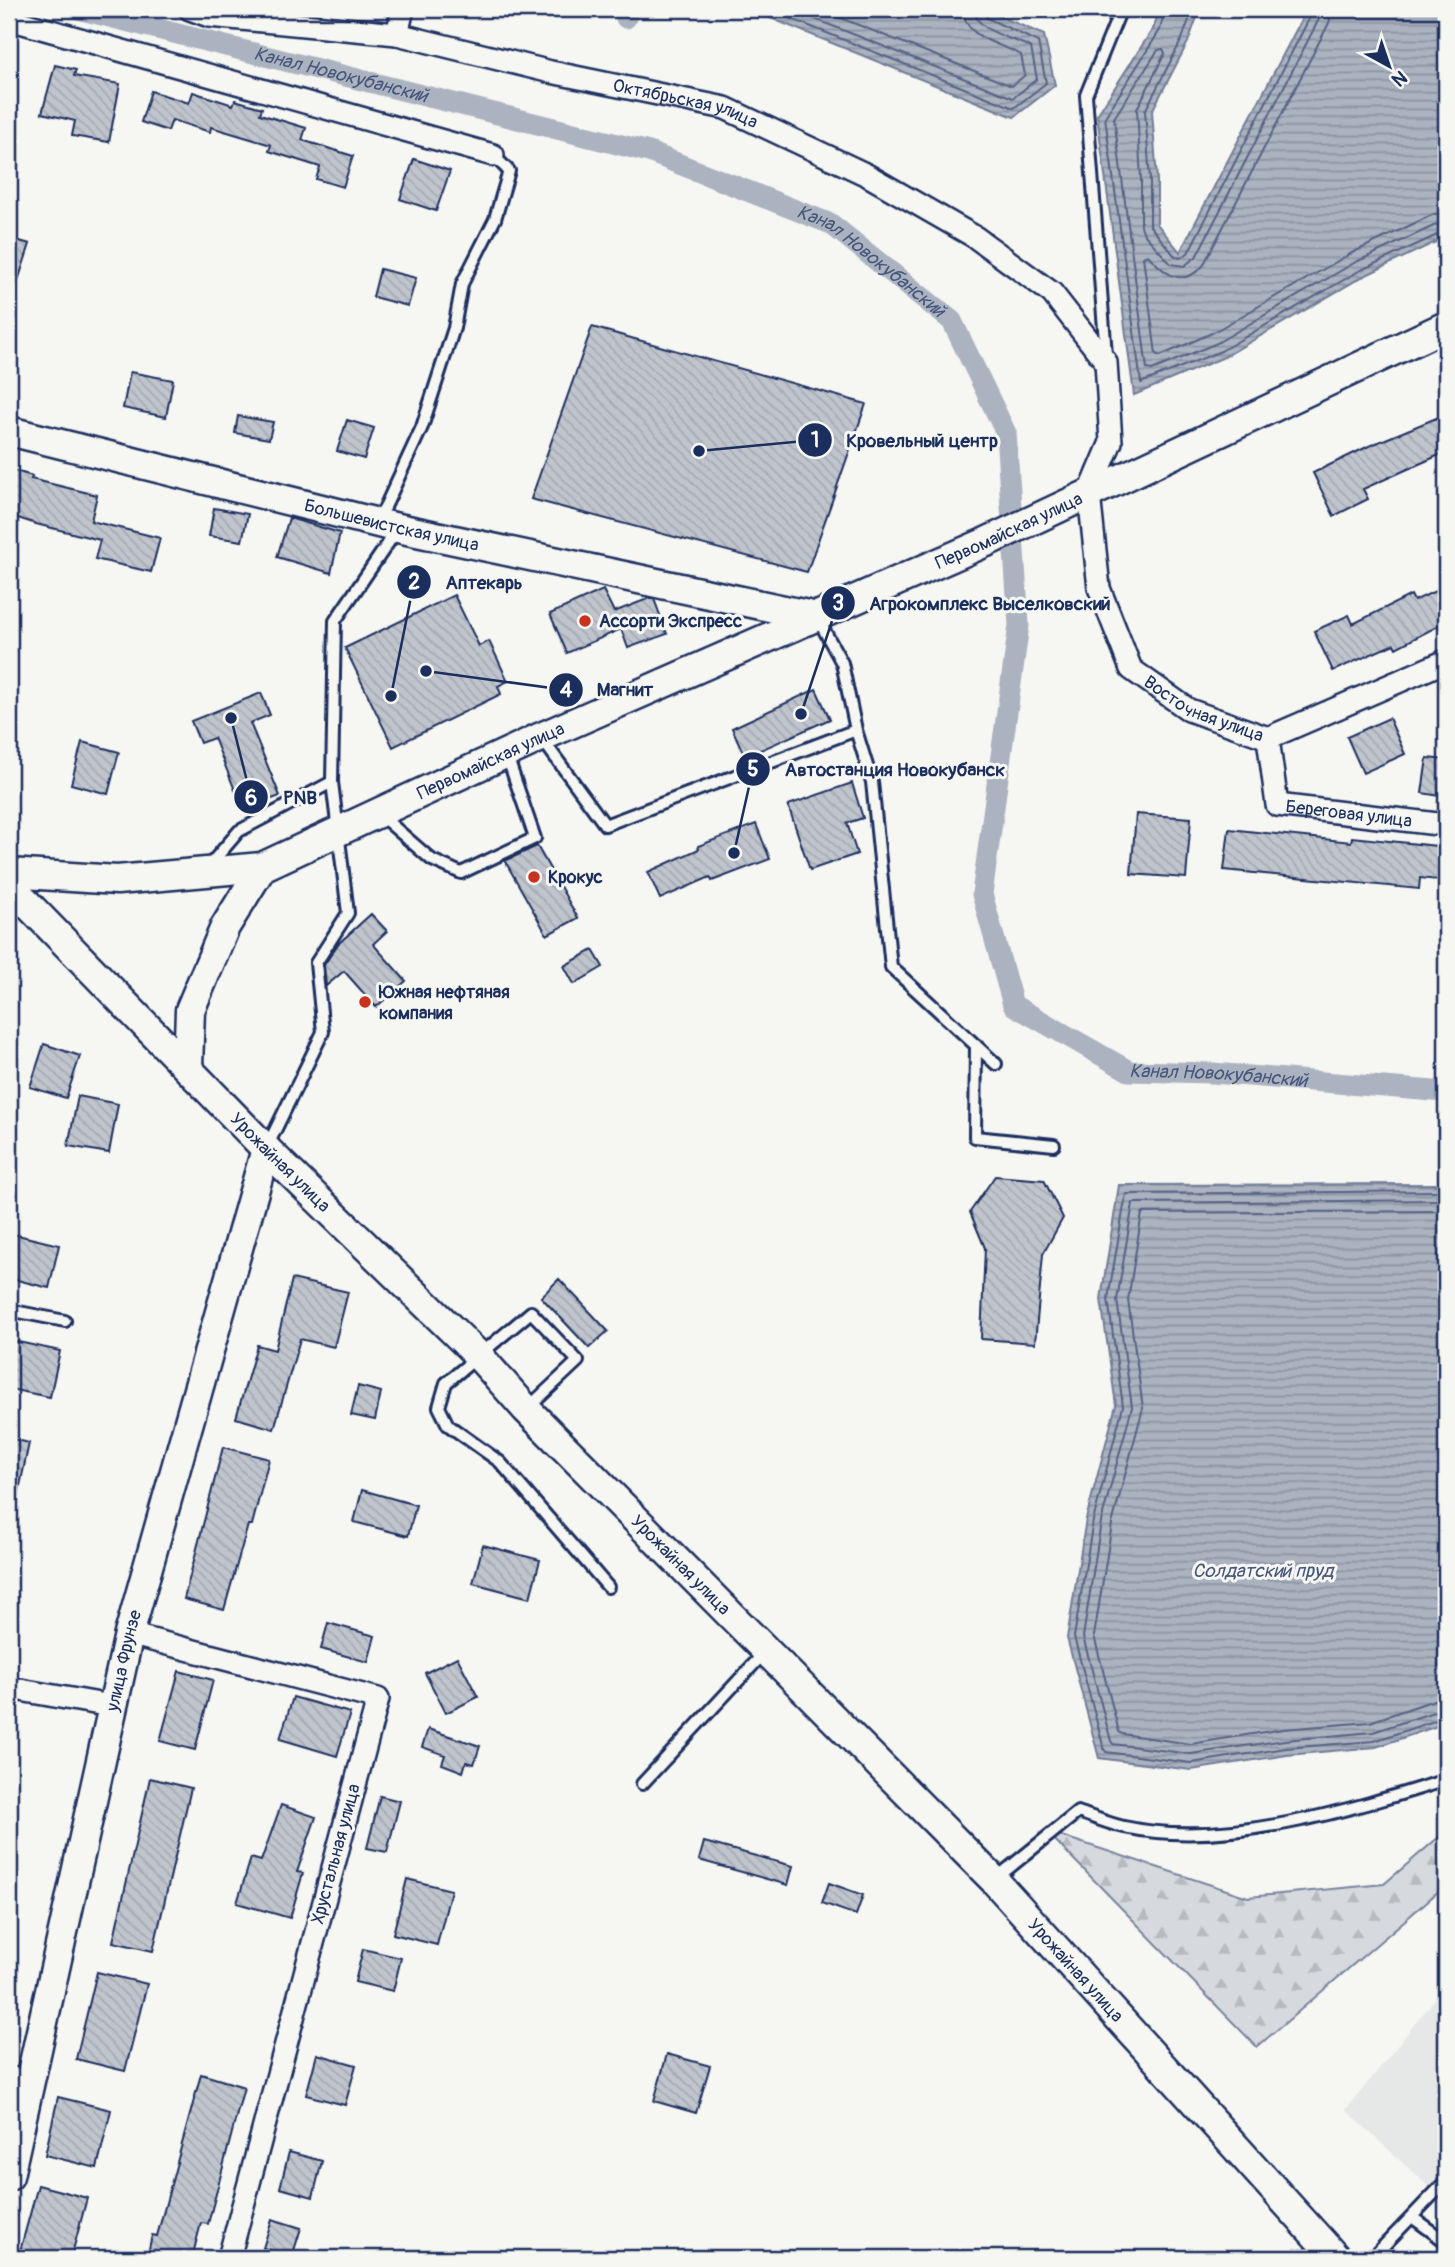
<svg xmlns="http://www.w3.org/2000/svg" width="1455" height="2267" viewBox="0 0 1455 2267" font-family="Pangolin,sans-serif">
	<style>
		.built { fill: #e6e7e7 }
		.forest { fill: url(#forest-firs); stroke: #78849e; stroke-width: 2 }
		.water { fill: url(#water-rules); stroke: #717e99; stroke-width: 2 }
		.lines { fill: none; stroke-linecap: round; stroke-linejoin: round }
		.shore { stroke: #556385; stroke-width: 2 }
		.canal { stroke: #abb2c0; stroke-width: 21 }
		.building { fill: url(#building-back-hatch); stroke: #1b2f5e; stroke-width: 2 }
		.lane-casing { stroke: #1b2f5e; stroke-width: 16 }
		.street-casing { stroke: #1b2f5e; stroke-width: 26 }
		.secondary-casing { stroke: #1b2f5e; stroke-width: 33 }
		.lane { stroke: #f6f6f2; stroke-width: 10 }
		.street { stroke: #f6f6f2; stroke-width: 21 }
		.secondary { stroke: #f6f6f2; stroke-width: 28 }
		.poi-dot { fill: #c8321e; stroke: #f6f6f2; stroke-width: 2.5 }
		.labels { text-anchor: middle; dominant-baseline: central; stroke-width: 6; stroke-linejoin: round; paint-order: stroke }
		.street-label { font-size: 18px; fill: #1b2f5e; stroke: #f6f6f2 }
		.poi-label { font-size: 18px; font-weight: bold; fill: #1b2f5e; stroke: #f6f6f2; text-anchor: start }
		.water-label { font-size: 19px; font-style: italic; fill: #46567b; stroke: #f6f6f2 }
		.leader { fill: none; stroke: #1b2f5e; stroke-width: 2.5 }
		.callout-dot { fill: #1b2f5e; stroke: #f6f6f2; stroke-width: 2.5 }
		.mark-label { font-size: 21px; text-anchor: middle; font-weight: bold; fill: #fff }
		.callout-label { font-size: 19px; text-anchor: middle; font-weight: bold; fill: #1b2f5e; stroke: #f6f6f2; stroke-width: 6; stroke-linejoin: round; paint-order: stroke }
	</style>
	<defs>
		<pattern id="forest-firs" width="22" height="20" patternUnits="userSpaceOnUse" patternTransform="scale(1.75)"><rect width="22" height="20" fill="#d6d9dd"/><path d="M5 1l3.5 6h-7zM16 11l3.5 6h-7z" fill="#b7bbc0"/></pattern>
		<pattern id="water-rules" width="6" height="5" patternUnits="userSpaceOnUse" patternTransform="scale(1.75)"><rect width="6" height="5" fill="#abb2c0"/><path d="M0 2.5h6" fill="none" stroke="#8a919f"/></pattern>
		<pattern id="building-back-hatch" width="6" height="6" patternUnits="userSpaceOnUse" patternTransform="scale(1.75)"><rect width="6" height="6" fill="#c0c4cd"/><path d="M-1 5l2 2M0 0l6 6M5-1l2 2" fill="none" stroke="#a4a9b2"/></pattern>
	</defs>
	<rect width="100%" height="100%" fill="#f6f6f2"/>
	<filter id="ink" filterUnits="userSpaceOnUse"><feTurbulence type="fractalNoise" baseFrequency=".0143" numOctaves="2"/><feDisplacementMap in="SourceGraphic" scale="14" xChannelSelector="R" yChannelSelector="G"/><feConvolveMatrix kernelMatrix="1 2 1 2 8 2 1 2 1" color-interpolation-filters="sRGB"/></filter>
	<g filter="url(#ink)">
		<!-- built -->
		<path class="built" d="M1446 1985V2203L1346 2110Z"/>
		<!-- forest -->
		<path class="forest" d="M1046 1831 1248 1897 1384 1884 1446 1831V1885L1257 2047Z"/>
		<!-- water -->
		<path class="water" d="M748 9H983L1044 35 1055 85 1014 117Z
			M1159 9H1200L1188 42 1152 111 1157 180V224L1180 252 1307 9H1446V237L1362 277 1224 357 1134 395 1097 115 1154 27Z
			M1446 1184V1723L1376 1747 1287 1755 1191 1770 1099 1758 1067 1638 1086 1519 1116 1405 1101 1299 1119 1185Z"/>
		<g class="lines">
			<!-- shore -->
			<path class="shore" d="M767 9 1014 108 1046 83 1038 42 987 18 983 9
				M790 9 1013 98 1037 79 1031 48C1013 37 976 33 974 9
				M818 9 1012 86 1025 75 1021 55C1000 43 964 39 963 9
				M1165 9 1160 30 1105 117 1141 383 1221 351 1359 271 1446 231
				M1193 9 1182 39 1145 111 1150 180V226L1174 255 1180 258 1188 253 1311 15 1312 9
				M1321 9 1319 19 1196 257 1184 266 1171 264 1144 234 1141 226V180L1137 109 1165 53 1163 49 1158 50 1114 118 1147 369 1152 370 1217 343 1354 263 1438 224 1446 222
				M1332 9 1329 23 1203 266C1181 289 1164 273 1148 255L1143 257 1156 354 1160 356 1212 333 1350 254 1434 214 1446 212
				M1446 1191 1126 1194 1108 1299 1123 1406 1093 1521 1074 1637 1104 1749 1106 1752 1191 1763 1286 1748 1374 1741 1446 1717
				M1446 1200 1133 1203 1117 1300 1132 1407 1101 1522 1083 1637 1111 1741 1113 1744 1191 1754 1285 1740 1373 1732 1446 1708
				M1446 1211 1142 1213 1128 1300 1143 1408 1112 1524 1094 1636 1119 1732 1122 1734 1191 1744 1283 1729 1370 1722 1437 1699 1446 1698"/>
			<!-- canal -->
			<g class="canal">
				<path id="s1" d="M78 9 649 152 831 224 952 321 1006 433 1019 625 982 894 1013 1005 1129 1071 1213 1073 1446 1092"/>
				<path d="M626 18 629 9"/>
			</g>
		</g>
		<!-- building -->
		<path class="building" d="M55 65 76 70 74 76 120 84 109 142 72 136 75 121 42 113Z
			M151 91 189 103 193 92 233 105 235 100 262 108 260 114 306 128 302 140 353 156 343 187 316 179 320 167 269 151 271 145 211 127 210 132 172 120 168 131 141 122Z
			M414 159 450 171 436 211 400 199Z
			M9 238 30 244 12 299H9Z
			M380 269 416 278 408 306 373 297Z
			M592 327 866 404 807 572 531 499Z
			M130 372 173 380 166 417 123 408Z
			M1446 414V452L1363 489 1368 499 1334 516 1313 473 1369 446Z
			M238 416 273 422 269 439 235 433Z
			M347 420 374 428 364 459 337 451Z
			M9 469 32 476 31 479 97 495 91 521 160 538 151 572 95 559 100 540 36 524 9 515Z
			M214 508 248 514 242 541 209 536Z
			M289 518 340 533 331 573 277 557Z
			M1446 586V622L1396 648 1394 644 1333 671 1314 631 1349 615 1353 624 1411 595 1414 601Z
			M603 590 614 612 650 598 654 599 667 634 628 648 621 629 567 653 550 614Z
			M454 595 479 646 489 641 508 681 498 686 501 694 393 747 345 648Z
			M816 689 830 719 745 757 732 728Z
			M261 693 270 715 250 723 280 796 243 810 214 738 200 743 191 721Z
			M1389 718 1405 754 1363 773 1347 737Z
			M82 742 119 752 108 794 71 784Z
			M1427 758 1446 760V797L1422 793Z
			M852 783 863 818 847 823 857 854 810 870 788 805Z
			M1136 814 1191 818 1186 878 1131 874Z
			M756 824 770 859 712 881 710 877 660 899 648 872 699 849 698 846Z
			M1229 829 1351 842 1352 837 1446 847V881L1420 878 1419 889 1224 870Z
			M537 846 578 918 547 935 505 861Z
			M371 914 387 931 373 944 406 981 376 1007 344 971 326 986 324 965 338 944Z
			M593 950 603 967 574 984 564 966Z
			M44 1044 80 1056 66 1098 30 1087Z
			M78 1096 118 1104 109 1153 68 1146Z
			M995 1176 1044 1180 1063 1218 1043 1254 1035 1343 981 1339 985 1248 970 1212Z
			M9 1233 59 1245 49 1288 9 1278Z
			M292 1279 348 1292 334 1347 300 1339 274 1429 236 1418 257 1345 275 1350Z
			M559 1279 608 1331 589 1348 541 1297Z
			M9 1340 60 1351 50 1397 9 1389Z
			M358 1386 381 1392 375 1420 351 1415Z
			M9 1438 29 1443 16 1505H9Z
			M223 1447 269 1459 252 1525H248L224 1610 184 1599Z
			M362 1490 416 1505 408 1536 354 1522Z
			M483 1545 540 1560 530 1598 473 1583Z
			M328 1623 375 1636 368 1662 321 1649Z
			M457 1657 478 1697 446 1713 425 1673Z
			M179 1671 213 1680 195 1750 160 1741Z
			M293 1697 350 1713 337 1756 280 1739Z
			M428 1729 480 1746 474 1764 466 1762 463 1772 442 1764 445 1755 422 1747Z
			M150 1778 191 1788 153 1951 113 1942Z
			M380 1796 400 1801 387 1852 367 1848Z
			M281 1805 316 1817 297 1872 303 1873 290 1918 237 1903 251 1858 261 1861Z
			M704 1842 793 1866 788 1885 699 1860Z
			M407 1879 451 1890 437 1945 393 1934Z
			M829 1883 863 1895 856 1915 822 1903Z
			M363 1949 401 1958 393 1991 355 1982Z
			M97 1972 147 1984 125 2071 76 2059Z
			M317 2054 356 2065 345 2105 306 2095Z
			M667 2054 710 2066 696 2113 654 2101Z
			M201 2074 244 2087 208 2224 201 2223 192 2258H147L152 2235 157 2236Z
			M58 2097 111 2110 97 2168 45 2155Z
			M289 2152 322 2161 313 2197 280 2188Z
			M38 2185 87 2198 71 2258H47L20 2251Z
			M272 2219 301 2228 292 2257 263 2248Z"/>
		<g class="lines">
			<defs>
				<path id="lane" d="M1106 355 1086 95 1121 9
					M379 520 422 427 454 328 462 284 495 219 509 171 493 155
					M856 730 872 782 891 967 996 1064
					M542 739 605 825 856 730 842 663 817 617
					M379 814 432 860 461 873 535 838 507 756
					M208 867 239 831 332 782
					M976 1045 975 1137 1054 1145
					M267 1147 323 1032 316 963 348 913 332 782 335 621 397 530
					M9 1310 65 1321
					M528 1408 578 1361 531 1312 446 1383 439 1407 448 1425 500 1462 608 1587
					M642 1784 765 1652
					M994 1880 1078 1812C1093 1817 1109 1824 1124 1827 1225 1849 1350 1810 1446 1780
					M1412 2217 1446 2242
					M1372 2258 1446 2181"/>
				<g id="street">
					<path id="s2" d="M190 9 209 16 397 34 551 72 725 108 867 175 975 237 1052 293 1106 362 1111 442 1089 494 1099 588 1131 669 1189 710 1268 738 1446 661"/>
					<path d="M9 19 493 155"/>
					<path d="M397 34 403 9"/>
					<path id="s3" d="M1268 738 1277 805 1446 825"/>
					<path d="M129 1634 378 1699 229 2258"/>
					<path d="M9 1688 111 1706"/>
					<path d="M9 2078 30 2081"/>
				</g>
				<g id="secondary">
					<path id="s4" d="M9 431 398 528 817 617"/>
					<path id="s5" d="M9 873 117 880 262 867 541 737 984 543 1446 326"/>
					<path id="s6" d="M9 885 266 1149 479 1356 526 1409 994 1880 1336 2258"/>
					<path d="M188 1067 190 1010 225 927 262 867"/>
					<path id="s7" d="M9 2176 129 1634 266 1149"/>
				</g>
			</defs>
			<!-- lane casing -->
			<use href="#lane" class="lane-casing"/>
			<!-- street casing -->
			<use href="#street" class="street-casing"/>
			<!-- secondary casing -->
			<use href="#secondary" class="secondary-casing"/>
			<!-- lane -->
			<use href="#lane" class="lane"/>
			<!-- street -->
			<use href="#street" class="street"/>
			<!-- secondary -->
			<use href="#secondary" class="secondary"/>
		</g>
	</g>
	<!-- markers -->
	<g class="poi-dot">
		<circle cx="585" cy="621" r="7"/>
		<circle cx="534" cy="877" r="7"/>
		<circle cx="365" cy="1002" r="7"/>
	</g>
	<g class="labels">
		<!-- street labels -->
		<g class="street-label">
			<text stroke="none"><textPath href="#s2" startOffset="506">Октябрьская улица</textPath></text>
			<text stroke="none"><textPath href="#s4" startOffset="394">Большевистская улица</textPath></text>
			<text stroke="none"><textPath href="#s5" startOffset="1073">Первомайская улица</textPath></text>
			<text stroke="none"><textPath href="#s2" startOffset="1412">Восточная улица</textPath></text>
			<text stroke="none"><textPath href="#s5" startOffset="506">Первомайская улица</textPath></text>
			<text stroke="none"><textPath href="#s3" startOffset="140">Береговая улица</textPath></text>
			<text stroke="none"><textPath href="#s6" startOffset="388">Урожайная улица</textPath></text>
			<text stroke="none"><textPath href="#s6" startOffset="956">Урожайная улица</textPath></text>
			<text stroke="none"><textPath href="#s7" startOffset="528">улица Фрунзе</textPath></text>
			<text transform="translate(336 1854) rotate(-75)">Хрустальная улица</text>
			<text stroke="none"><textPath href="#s6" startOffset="1522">Урожайная улица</textPath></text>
		</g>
		<!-- poi labels -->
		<g class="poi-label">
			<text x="599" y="621">Ассорти Экспресс</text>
			<text x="548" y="877">Крокус</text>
			<text x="379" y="992">Южная нефтяная<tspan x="379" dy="21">компания</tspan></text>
		</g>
		<!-- water labels -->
		<g class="water-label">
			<text stroke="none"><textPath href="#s1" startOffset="271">Канал Новокубанский</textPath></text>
			<text stroke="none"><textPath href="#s1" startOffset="838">Канал Новокубанский</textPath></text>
			<text stroke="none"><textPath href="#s1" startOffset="1866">Канал Новокубанский</textPath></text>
			<text x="1263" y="1571">Солдатский пруд</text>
		</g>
	</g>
	<!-- callouts -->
	<path class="leader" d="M699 451L815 440M391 696L414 582M801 714L838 603M426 671L566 690M734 853L753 769M231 718L251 797"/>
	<g class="callout-dot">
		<circle cx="699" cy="451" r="7"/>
		<circle cx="391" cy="696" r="7"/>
		<circle cx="801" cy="714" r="7"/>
		<circle cx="426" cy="671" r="7"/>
		<circle cx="734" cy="853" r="7"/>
		<circle cx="231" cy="718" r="7"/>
		<circle cx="815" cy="440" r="18"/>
		<circle cx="414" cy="582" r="18"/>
		<circle cx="838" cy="603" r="18"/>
		<circle cx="566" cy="690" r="18"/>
		<circle cx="753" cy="769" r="18"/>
		<circle cx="251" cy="797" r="18"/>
	</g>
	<g class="mark-label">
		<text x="815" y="447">1</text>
		<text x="414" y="589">2</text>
		<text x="838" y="610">3</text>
		<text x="566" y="697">4</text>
		<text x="753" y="776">5</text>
		<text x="251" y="805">6</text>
	</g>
	<g class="callout-label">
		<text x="922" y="447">Кровельный центр</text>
		<text x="484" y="589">Аптекарь</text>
		<text x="990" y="610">Агрокомплекс Выселковский</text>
		<text x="625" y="696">Магнит</text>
		<text x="895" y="776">Автостанция Новокубанск</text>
		<text x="300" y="804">PNB</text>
	</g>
	<!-- margin -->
	<rect width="1455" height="2267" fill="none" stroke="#f6f6f2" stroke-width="35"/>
	<rect x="18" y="18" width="1420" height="2232" fill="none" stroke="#1b2f5e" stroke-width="2.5" filter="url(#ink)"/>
	<!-- north arrow -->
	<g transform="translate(1389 66) rotate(140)" stroke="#f6f6f2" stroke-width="5" paint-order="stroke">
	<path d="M0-5L12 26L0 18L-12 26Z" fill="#1b2f5e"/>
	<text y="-10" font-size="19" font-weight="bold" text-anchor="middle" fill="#1b2f5e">N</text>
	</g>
</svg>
